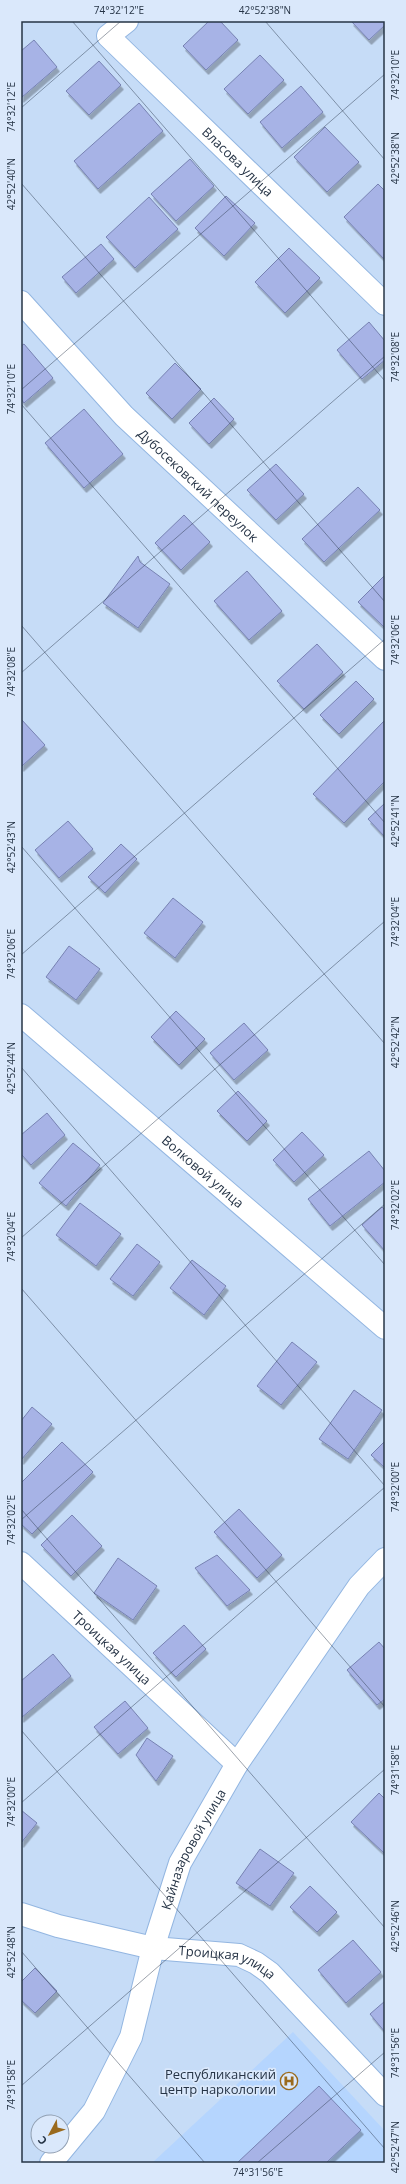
<svg xmlns="http://www.w3.org/2000/svg" width="406" height="2184" viewBox="0 0 406 2184" font-family="'Open Sans',sans-serif">
	<style>
		.built { fill: #b5d5fe }
		.building { fill: #a7b3e6; stroke: #7782b2; filter: url(#shadow) }
		.lines { fill: none; stroke-linecap: round; stroke-linejoin: round }
		.minor-casing { stroke: #93b6e1; stroke-width: 24 }
		.minor { stroke: #fff; stroke-width: 22 }
		.ticks { fill: none; stroke: #263446; stroke-width: 1; stroke-opacity: 0.45 }
		.labels { text-anchor: middle; dominant-baseline: central; stroke-width: 3.5; stroke-linejoin: round; paint-order: stroke }
		.street-label { font-size: 13px; fill: #263446; stroke: #dae8fb }
		.poi-label { font-size: 13px; fill: #263446; stroke: #dae8fb; text-anchor: end }
		.neatline { fill: none; stroke: #263446; stroke-width: 1.5 }
		.ticks-label { font-size: 10px; text-anchor: middle; fill: #263446 }
	</style>
	<defs>
		<filter id="shadow"><feDropShadow dx="2.5" dy="4.5" stdDeviation="0" flood-color="#0004"/></filter>
	</defs>
	<rect width="100%" height="100%" fill="#c6dcf7"/>
	<!-- built -->
	<path class="built" d="M293 2032 385 2131V2163H152Z"/>
	<!-- building -->
	<path class="building" d="M209 21H220L238 40 206 70 183 46Z
		M351 21H385V25L369 40Z
		M34 40 57 67 21 98V51Z
		M260 55 284 80 248 114 224 89Z
		M99 61 121 85 89 115 66 91Z
		M301 86 323 112 282 148 260 122Z
		M139 103 163 131 98 189 74 161Z
		M325 127 359 162 327 192 294 157Z
		M190 159 214 186 176 221 151 194Z
		M378 184 385 191 384 259 344 217Z
		M226 196 255 223 224 256 195 228Z
		M149 197 178 229 135 268 106 237Z
		M101 244 114 259 76 293 62 277Z
		M289 248 320 278 285 313 255 282Z
		M369 322 385 341V360L362 379 337 350Z
		M24 344 53 378 24 403 21 399V346Z
		M175 363 201 389 172 419 146 393Z
		M214 398 234 419 209 444 189 423Z
		M84 409 123 454 84 488 45 443Z
		M276 464 304 494 276 520 247 490Z
		M358 487 380 510 324 562 302 539Z
		M184 515 210 542 181 570 155 543Z
		M138 556 140 562 170 584 138 628 103 603Z
		M247 571 282 611 249 640 214 601Z
		M385 575V628L358 602Z
		M317 644 343 672 304 709 277 681Z
		M356 681 374 699 339 734 320 715Z
		M21 719 45 745 21 767Z
		M385 720V781L344 823 313 794Z
		M385 803V837L368 819Z
		M68 821 93 849 59 878 35 850Z
		M121 844 137 859 105 893 88 877Z
		M173 898 203 922 175 958 144 933Z
		M69 946 100 969 76 1000 46 977Z
		M176 1011 205 1039 179 1065 151 1037Z
		M244 1023 268 1050 234 1080 210 1053Z
		M238 1091 267 1121 247 1141 217 1111Z
		M47 1113 65 1135 31 1165 21 1154V1135Z
		M302 1132 324 1155 294 1182 273 1160Z
		M73 1143 100 1165 66 1206 39 1183Z
		M369 1151 385 1171V1182L330 1226 308 1199Z
		M80 1203 121 1234 96 1266 56 1235Z
		M382 1207 385 1210V1251L362 1225Z
		M137 1244 160 1262 133 1296 110 1279Z
		M192 1260 226 1286 204 1315 170 1288Z
		M292 1342 317 1362 281 1405 257 1386Z
		M354 1390 382 1410 348 1459 319 1439Z
		M32 1407 52 1424 21 1460V1421Z
		M385 1441V1468L371 1455Z
		M62 1442 93 1472 32 1534 21 1524V1483Z
		M239 1509 282 1555 257 1578 214 1532Z
		M72 1515 102 1546 71 1576 41 1545Z
		M217 1555 250 1590 227 1606 195 1568Z
		M118 1558 157 1586 133 1620 94 1593Z
		M184 1625 206 1649 176 1677 153 1653Z
		M379 1642 385 1649V1699L377 1705 347 1670Z
		M53 1654 71 1676 21 1718V1681Z
		M125 1701 148 1728 118 1754 94 1727Z
		M147 1738 173 1756 156 1781 136 1755Z
		M379 1793 385 1799V1854L351 1822Z
		M21 1810 37 1823 21 1843Z
		M260 1849 294 1873 270 1906 236 1883Z
		M310 1886 337 1912 317 1932 290 1907Z
		M353 1940 381 1972 346 2003 318 1970Z
		M35 1968 57 1991 35 2013 21 2000V1982Z
		M385 2001V2032L370 2014Z
		M319 2086 361 2130 326 2163H237Z"/>
	<g class="lines">
		<defs>
			<g id="minor">
				<path id="s1" d="M127 21 108 36 385 304"/>
				<path id="s2" d="M21 302 124 416 385 659"/>
				<path id="s3" d="M21 1015 385 1328"/>
				<path id="s4" d="M21 1563 237 1764"/>
				<path id="s5" d="M21 1914 58 1926 153 1948 239 1955 256 1963 270 1973 385 2095"/>
				<path id="s6" d="M51 2163 94 2111 131 2037 153 1948 180 1863 237 1764 359 1586 385 1559"/>
			</g>
		</defs>
		<!-- minor casing -->
		<use href="#minor" class="minor-casing"/>
		<!-- minor -->
		<use href="#minor" class="minor"/>
	</g>
	<!-- ticks -->
	<path class="ticks" d="M72 21 385 381M265 21 385 160M21 108 121 21M21 183 385 602M21 390 385 74M21 404 385 823M21 625 385 1044M21 673 385 356M21 846 385 1265M21 955 385 639M21 1067 385 1486M21 1238 385 921M21 1288 385 1707M21 1509 385 1928M21 1520 385 1204M21 1730 385 2149M21 1803 385 1487M21 1951 205 2163M21 2086 385 1769M257 2163 385 2052"/>
	<!-- icons -->
	<defs>
		<symbol id="hospital-ring" viewBox="-11 -11 22 22"><circle r="9.5" fill="#dae8fb" stroke="#9a6a1d" stroke-width="1.5"/><path d="M-5-5h3v3.5h4V-5h3V5h-3V1.5h-4V5h-3Z" fill="#9a6a1d"/></symbol>
	</defs>
	<g fill-rule="evenodd">
		<use href="#hospital-ring" x="279" y="2071" width="20" height="20"/>
	</g>
	<g class="labels">
		<!-- street labels -->
		<g class="street-label">
			<text stroke="none"><textPath href="#s1" startOffset="205">Власова улица</textPath></text>
			<text stroke="none"><textPath href="#s2" startOffset="255">Дубосековский переулок</textPath></text>
			<text stroke="none"><textPath href="#s3" startOffset="240">Волковой улица</textPath></text>
			<text stroke="none"><textPath href="#s4" startOffset="124">Троицкая улица</textPath></text>
			<text stroke="none"><textPath href="#s6" startOffset="349">Кайназаровой улица</textPath></text>
			<text stroke="none"><textPath href="#s5" startOffset="213">Троицкая улица</textPath></text>
		</g>
		<!-- poi labels -->
		<g class="poi-label">
			<text x="276" y="2074">Республиканский<tspan x="276" dy="15">центр наркологии</tspan></text>
		</g>
	</g>
	<!-- border -->
	<rect width="406" height="2184" fill="none" stroke="#dae8fb" stroke-width="44"/>
	<!-- north arrow -->
	<g transform="translate(50 2134) rotate(229)"><circle r="19" fill="#dae8fb" stroke="#92a0b3"/>
	<path d="M0-3L7 15L0 10L-7 15Z" fill="#9a6a1d"/>
	<text y="-6" font-size="11" font-weight="bold" text-anchor="middle" fill="#263446">С</text>
	</g>
	<rect x="22" y="22" width="362" height="2140" class="neatline"/>
	<g class="ticks-label">
		<text x="119" y="14">74°32'12"E</text>
		<text x="265" y="14">42°52'38"N</text>
		<text transform="translate(395 75) rotate(-90)" y="4">74°32'10"E</text>
		<text transform="translate(11 107) rotate(-90)" y="4">74°32'12"E</text>
		<text transform="translate(395 158) rotate(-90)" y="4">42°52'38"N</text>
		<text transform="translate(11 184) rotate(-90)" y="4">42°52'40"N</text>
		<text transform="translate(395 357) rotate(-90)" y="4">74°32'08"E</text>
		<text transform="translate(11 389) rotate(-90)" y="4">74°32'10"E</text>
		<text transform="translate(395 640) rotate(-90)" y="4">74°32'06"E</text>
		<text transform="translate(11 672) rotate(-90)" y="4">74°32'08"E</text>
		<text transform="translate(395 821) rotate(-90)" y="4">42°52'41"N</text>
		<text transform="translate(11 847) rotate(-90)" y="4">42°52'43"N</text>
		<text transform="translate(395 922) rotate(-90)" y="4">74°32'04"E</text>
		<text transform="translate(11 954) rotate(-90)" y="4">74°32'06"E</text>
		<text transform="translate(395 1042) rotate(-90)" y="4">42°52'42"N</text>
		<text transform="translate(11 1068) rotate(-90)" y="4">42°52'44"N</text>
		<text transform="translate(395 1205) rotate(-90)" y="4">74°32'02"E</text>
		<text transform="translate(11 1237) rotate(-90)" y="4">74°32'04"E</text>
		<text transform="translate(395 1487) rotate(-90)" y="4">74°32'00"E</text>
		<text transform="translate(11 1520) rotate(-90)" y="4">74°32'02"E</text>
		<text transform="translate(395 1770) rotate(-90)" y="4">74°31'58"E</text>
		<text transform="translate(11 1802) rotate(-90)" y="4">74°32'00"E</text>
		<text transform="translate(395 1926) rotate(-90)" y="4">42°52'46"N</text>
		<text transform="translate(11 1952) rotate(-90)" y="4">42°52'48"N</text>
		<text transform="translate(395 2053) rotate(-90)" y="4">74°31'56"E</text>
		<text transform="translate(11 2085) rotate(-90)" y="4">74°31'58"E</text>
		<text transform="translate(395 2147) rotate(-90)" y="4">42°52'47"N</text>
		<text x="258" y="2176">74°31'56"E</text>
	</g>
</svg>
